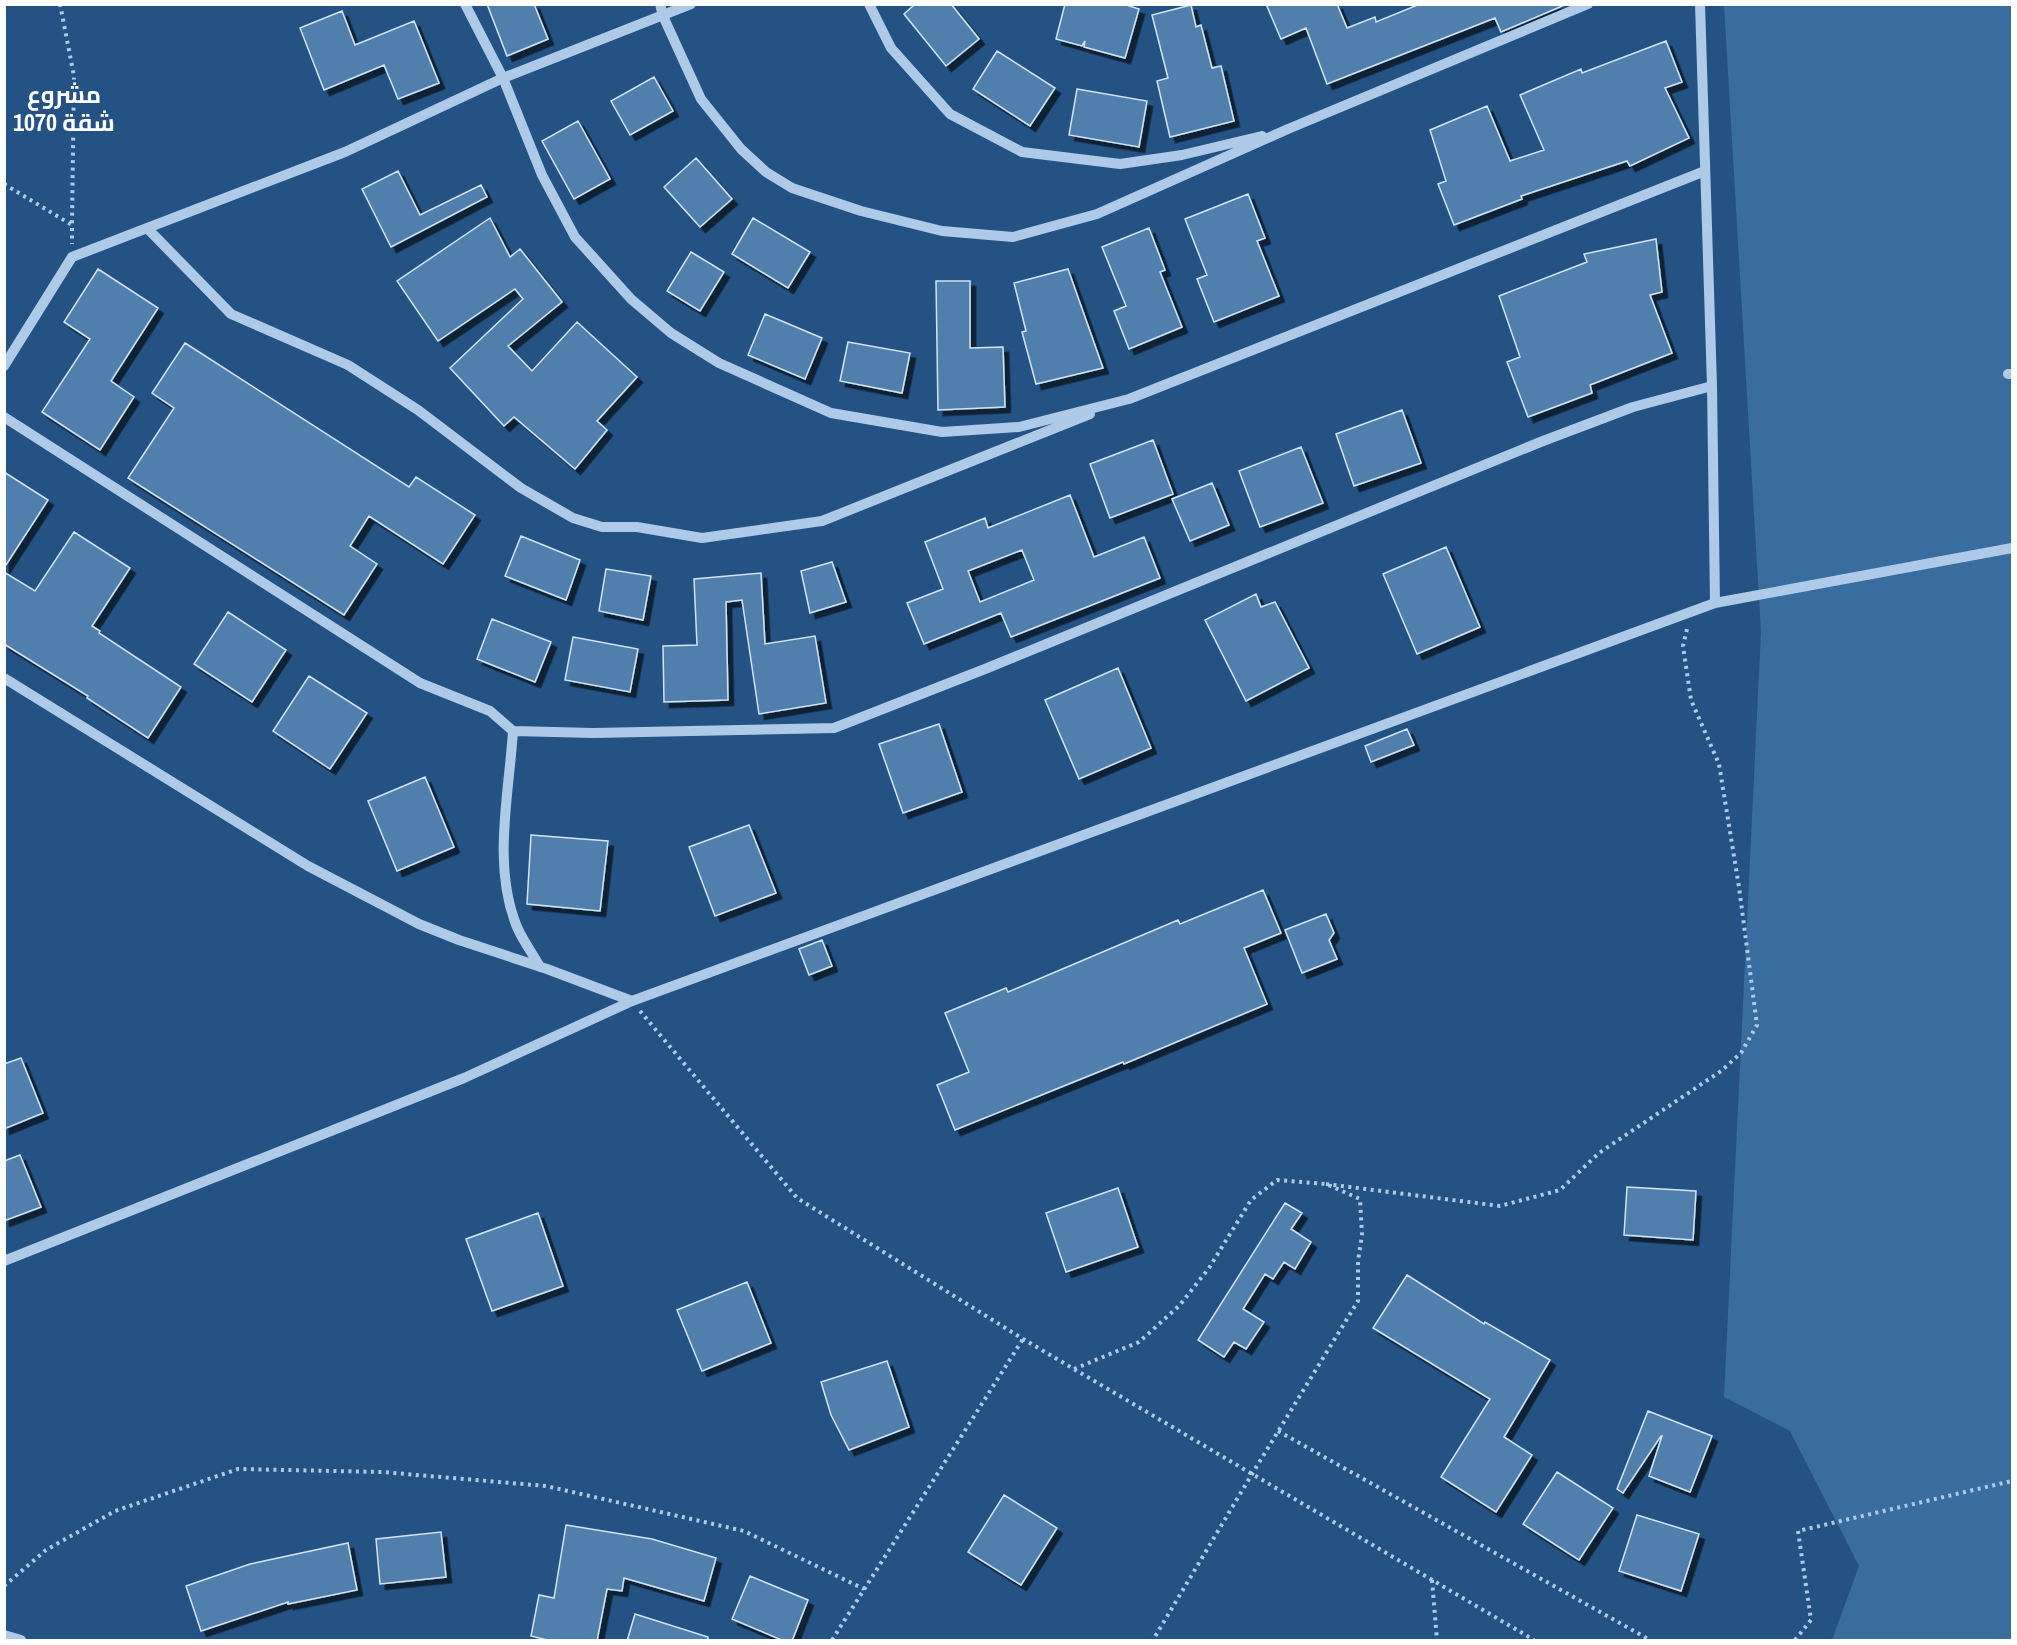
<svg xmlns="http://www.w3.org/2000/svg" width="2017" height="1645" viewBox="0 0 2017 1645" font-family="'Archivo Narrow',Cairo,sans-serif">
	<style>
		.green { fill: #396da0 }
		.building { fill: #517fad; stroke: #d1e4f6; stroke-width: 1.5; fill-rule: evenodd; filter: url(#shadow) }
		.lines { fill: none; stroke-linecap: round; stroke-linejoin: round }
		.path { stroke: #aecae8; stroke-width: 4; stroke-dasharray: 3 4.5; stroke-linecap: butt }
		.minor { stroke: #aecae8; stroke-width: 10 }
		.labels { text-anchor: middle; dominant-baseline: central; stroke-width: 6; stroke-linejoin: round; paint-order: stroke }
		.district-label { font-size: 24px; font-weight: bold; fill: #fff; stroke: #255284 }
	</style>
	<defs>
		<filter id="shadow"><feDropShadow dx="5.5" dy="5.5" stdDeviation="0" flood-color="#0009"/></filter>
	</defs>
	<rect width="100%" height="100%" fill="#255284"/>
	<!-- green -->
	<path class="green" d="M1724 5H2012V1640H1832L1859 1566 1790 1431 1724 1397 1761 632Z"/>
	<!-- building -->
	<path class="building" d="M487 4H534L548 39 507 56Z
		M915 4H951L979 39 946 66 904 14Z
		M1065 4H1123L1139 9 1125 58 1084 47 1085 41 1082 46 1056 39Z
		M1266 4H1337L1347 28 1375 17 1376 22 1420 4H1567L1501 32 1495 18 1327 84 1306 28 1281 39Z
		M1191 5 1196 27 1201 25 1212 68 1221 66 1234 121 1170 137 1157 81 1168 78 1152 15Z
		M342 11 355 45 414 21 439 83 398 99 384 65 324 90 300 28Z
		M1666 41 1682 82 1665 88 1689 138 1630 166 1627 161 1521 196 1522 199 1454 225 1438 184 1446 181 1430 130 1487 106 1510 161 1544 150 1520 95 1581 69 1582 73Z
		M997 51 1055 88 1030 126 973 89Z
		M654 77 673 111 630 135 611 101Z
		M1077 89 1147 101 1139 147 1069 135Z
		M578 121 610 179 574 199 542 141Z
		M696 158 732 199 700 227 664 187Z
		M398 171 420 215 481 185 487 197 391 247 362 189Z
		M1248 194 1265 238 1257 241 1279 296 1214 322 1197 279 1207 275 1185 219Z
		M490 218 510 257 520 249 562 302 508 346 532 371 577 322 637 377 597 421 607 430 575 469 514 417 504 426 450 368 523 299 515 289 438 341 397 281Z
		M753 218 810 252 788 288 732 254Z
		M1149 228 1165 270 1160 272 1182 327 1129 349 1114 311 1126 306 1102 247Z
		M1656 239 1662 292 1650 295 1672 353 1590 385 1592 393 1528 417 1507 362 1520 357 1499 296 1587 262 1584 254Z
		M691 252 724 272 700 311 667 291Z
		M98 269 158 308 111 381 134 397 100 450 42 412 90 339 64 322Z
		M1068 269 1103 368 1036 384 1022 332 1026 331 1014 283Z
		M936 281H970V348L1003 347 1005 407 938 410Z
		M765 314 822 338 805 379 748 355Z
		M848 342 910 353 902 393 840 381Z
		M185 343 409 487 416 477 475 515 443 564 369 516 350 546 377 564 344 615 128 478 174 408 152 393Z
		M1402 410 1421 463 1354 486 1336 434Z
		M1153 440 1173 494 1110 518 1090 464Z
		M1301 447 1323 503 1260 527 1239 471Z
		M4 472 48 500 4 568Z
		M1212 483 1229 525 1190 541 1172 499Z
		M1070 495 1094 557 1144 537 1160 578 1011 637 1001 613 924 644 907 603 943 589 925 542 985 518 988 528ZM1022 550 1034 580 980 602 968 571Z
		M74 532 130 568 92 626 100 631 99 633 181 687 148 738 87 698 88 696 4 644V572L35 591Z
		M521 536 580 560 566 600 505 576Z
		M1446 547 1480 627 1417 654 1383 574Z
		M832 562 846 602 810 613 801 571Z
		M606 569 651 576 643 620 599 611Z
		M761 573 765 644 815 636 826 703 759 714 742 600 726 602 728 700 664 702 663 646 697 645 694 579Z
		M1256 594 1261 607 1275 602 1309 668 1246 701 1205 620Z
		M228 612 286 650 252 702 194 664Z
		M492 619 551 642 535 682 477 659Z
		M573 637 638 649 630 692 565 680Z
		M1118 668 1151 748 1079 779 1045 700Z
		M309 676 367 713 330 769 273 731Z
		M939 724 962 792 903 813 879 744Z
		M1407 729 1414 745 1371 762 1365 746Z
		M425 777 454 847 397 871 368 801Z
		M749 825 776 893 715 916 689 847Z
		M531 835 608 841 600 911 527 904Z
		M1263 890 1281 933 1244 948 1267 1004 1124 1064 1123 1062 955 1130 937 1085 969 1072 945 1013 1006 988 1008 992 1178 920 1180 924Z
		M1326 914 1334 933 1329 940 1337 959 1302 973 1285 930Z
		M822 940 832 966 809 975 799 949Z
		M21 1058 43 1113 4 1129V1064Z
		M20 1155 41 1207 4 1221V1161Z
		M1627 1187 1696 1191 1693 1240 1624 1235Z
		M1118 1188 1138 1247 1066 1272 1046 1213Z
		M1285 1203 1302 1213 1291 1229 1311 1242 1295 1269 1284 1262 1273 1279 1265 1274 1243 1309 1264 1322 1246 1349 1234 1342 1224 1357 1198 1340Z
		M538 1213 563 1286 492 1311 466 1239Z
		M1407 1275 1484 1324 1485 1322 1550 1360 1504 1437 1532 1455 1496 1512 1441 1477 1490 1399 1373 1328Z
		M747 1282 771 1343 702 1371 677 1310Z
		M887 1361 909 1427 849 1450 831 1415 821 1382Z
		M1648 1411 1712 1436 1690 1492 1649 1476 1662 1436H1661L1623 1493 1617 1489Z
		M1557 1472 1613 1508 1579 1560 1523 1524Z
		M1004 1495 1057 1528 1021 1585 968 1552Z
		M1637 1515 1699 1534 1681 1591 1619 1571Z
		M566 1525 652 1539 716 1558 704 1601 624 1578 622 1591 607 1589 597 1641H551L531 1636 539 1595 554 1598Z
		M441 1532 446 1577 380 1584 376 1539Z
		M348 1543 357 1590 288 1604V1602L201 1631 186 1586 250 1564Z
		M750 1576 808 1600 792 1641H784L732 1619Z
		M635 1614 708 1637V1641H627Z"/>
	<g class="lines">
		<!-- path -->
		<path class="path" d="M60 4 74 76 72 225
			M4 184 72 225V244
			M640 1011 797 1198 1023 1339 1534 1640
			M1326 1184 1500 1206 1560 1190 1599 1153 1721 1071 1741 1053 1757 1025 1739 887 1719 764 1691 700 1683 646 1687 629
			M1074 1369 1139 1342 1179 1306 1209 1268 1251 1200 1277 1180 1326 1184 1360 1199 1362 1235 1358 1261V1301L1252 1474 1153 1640
			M1278 1431 1650 1640
			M1432 1580 1437 1640
			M4 1586 46 1550 115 1511 238 1469 382 1472 546 1486 744 1531 864 1589
			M832 1640 1023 1339
			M1795 1640 1811 1620 1798 1531 2012 1481"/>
		<!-- minor -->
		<path class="minor" d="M465 4 503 78 542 175 575 237 631 299 671 333 719 363 831 413 942 432 1019 427 1129 399 1705 171
			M660 4 663 16 701 99 741 149 766 172 792 188 861 211 942 231 1013 237 1097 214 1288 129 1588 4
			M869 4 891 48 950 114 1022 152 1120 164 1182 155 1262 136
			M1700 4 1712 386 1715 603
			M147 228 231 314 348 365 418 410 521 488 573 518 602 527H637L702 538 822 521 1090 414
			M4 366 72 257 345 152 503 78 691 4
			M2008 374H2012
			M4 417 420 683 490 711 513 731 594 733 834 728 985 669 1543 441 1633 407 1712 386
			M4 678 308 866 419 924 459 940 547 969 632 1001
			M513 731C509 795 492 866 517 927 523 941 533 954 540 967
			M4 1261 464 1078 632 1001 1715 603 2012 548
			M4 1635 21 1640"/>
	</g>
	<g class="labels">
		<!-- district labels -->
		<g class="district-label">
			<text x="64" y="94">مشروع<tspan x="64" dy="28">1070 شقة</tspan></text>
		</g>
	</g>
	<!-- border -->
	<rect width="2017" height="1645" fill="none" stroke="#ffffff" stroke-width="12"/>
</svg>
